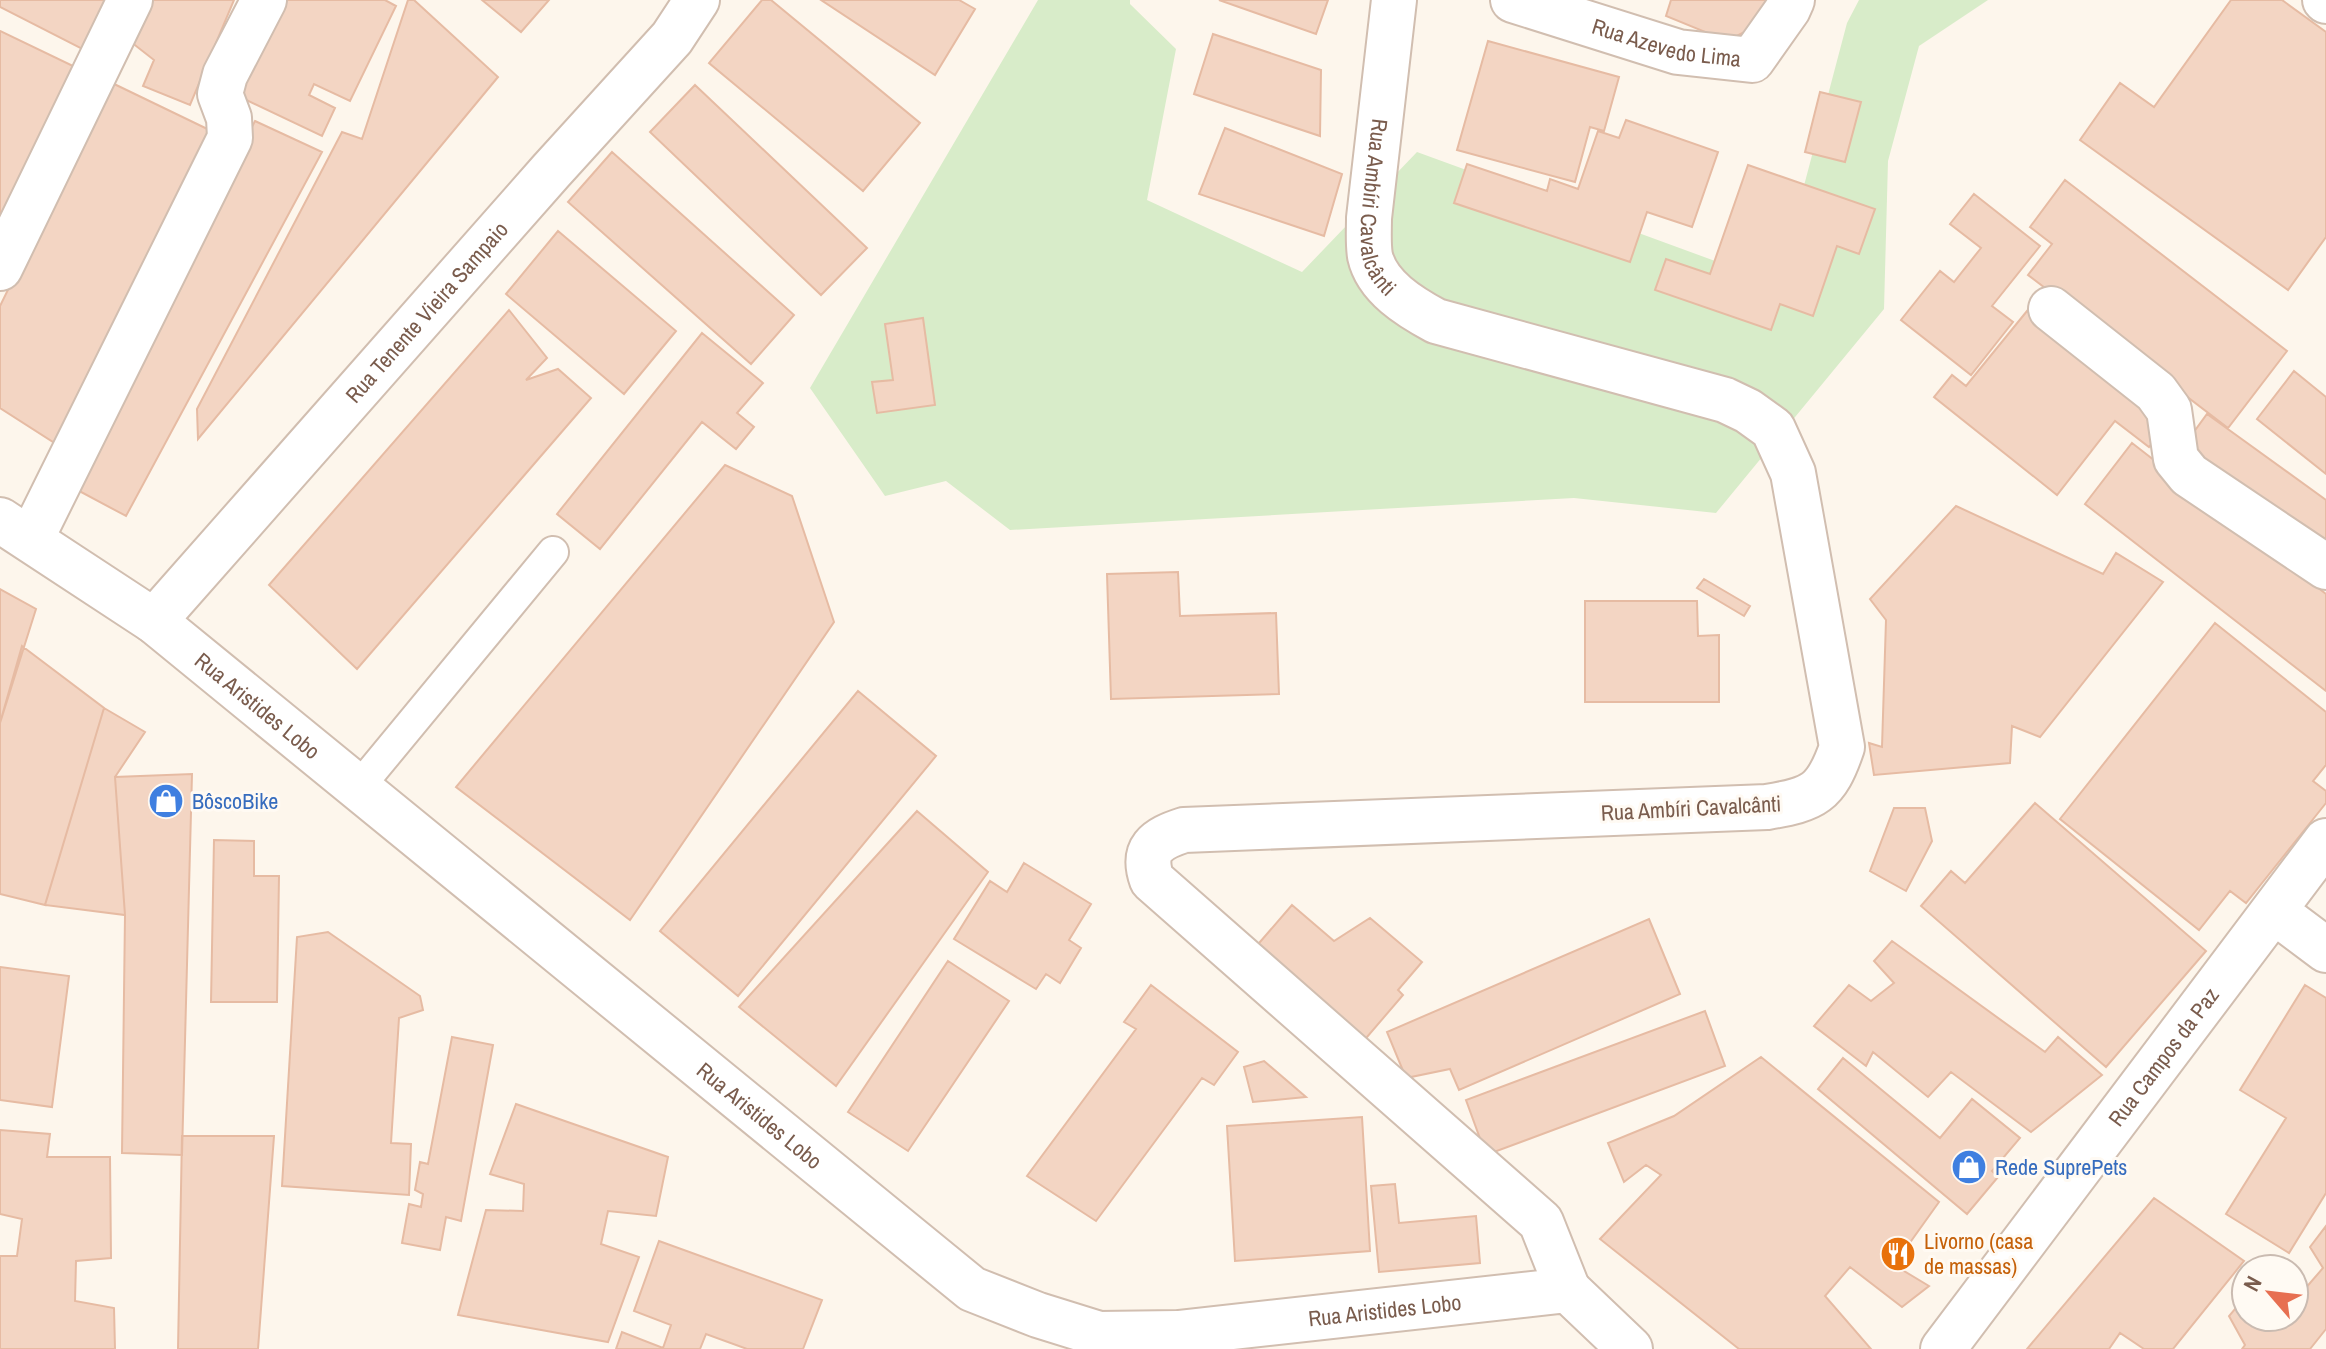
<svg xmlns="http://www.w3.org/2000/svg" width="2326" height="1349" viewBox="0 0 2326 1349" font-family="'Archivo Narrow',sans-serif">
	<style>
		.green { fill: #d8ecc9 }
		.building { fill: #f3d5c3; stroke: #e6bba3; stroke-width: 2 }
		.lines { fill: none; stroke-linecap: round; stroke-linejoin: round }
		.lane-casing { stroke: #d1beb0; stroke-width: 34 }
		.street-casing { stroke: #d1beb0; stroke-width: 48 }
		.lane { stroke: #fff; stroke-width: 30 }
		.street { stroke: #fff; stroke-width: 44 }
		.labels { text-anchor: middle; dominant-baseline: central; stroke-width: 6; stroke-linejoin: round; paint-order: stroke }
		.street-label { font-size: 22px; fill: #7a5c4d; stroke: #fffaf3 }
		.shop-label { font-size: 22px; fill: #366cbe; stroke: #fffaf3; text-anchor: start }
		.food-label { font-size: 22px; fill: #c56008; stroke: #fffaf3; text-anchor: start }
	</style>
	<rect width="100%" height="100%" fill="#fdf6ec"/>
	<!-- green -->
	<path class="green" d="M1038 0H1130V4L1176 49 1147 200 1302 272 1417 152 1778 284 1847 23 1859 0H1988L1919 46 1888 161 1884 309 1716 513 1574 498 1010 530 946 481 885 496 810 388Z"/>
	<!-- building -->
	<path class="building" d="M0 0H124L96 56 0 7Z
		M148 0H234L190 105 143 86 154 60 131 42Z
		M284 0H385L396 6 350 101 314 84 309 95 335 108 322 136 238 96Z
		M408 0H414L498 77 198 439 197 409 342 132 362 139Z
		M482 0H549L521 32Z
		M762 0H771L920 123 863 191 709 63Z
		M821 0H959L975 9 935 75Z
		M1219 0H1328L1316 34Z
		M1671 0H1769L1762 23 1727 41 1666 16Z
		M2231 0H2282L2326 32V237L2288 290 2080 140 2120 83 2154 107Z
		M0 31 73 66 0 223Z
		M1213 34 1321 70 1320 136 1194 94Z
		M1488 41 1619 77 1604 131 1590 127 1575 182 1457 150Z
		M110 82 224 137 64 449 0 408V306Z
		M695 85 867 248 821 295 650 132Z
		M1820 92 1861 102 1845 162 1805 152Z
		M1626 120 1718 152 1692 227 1647 212 1630 262 1454 203 1467 164 1547 191 1550 179 1578 189 1598 131 1619 138Z
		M255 121 322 152 126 516 68 485Z
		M1225 128 1342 174 1324 236 1199 194Z
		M612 152 794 315 751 364 568 202Z
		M1748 165 1875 209 1859 254 1837 246 1813 316 1780 304 1771 330 1655 290 1666 259 1710 274Z
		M2065 180 2287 351 2228 428 2028 275 2052 244 2030 227Z
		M1974 194 2040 246 1992 306 2013 322 1971 375 1901 320 1940 271 1954 282 1981 248 1950 224Z
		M558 231 676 331 624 394 506 294Z
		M509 310 547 358 526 380 558 369 591 398 357 669 269 585Z
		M2027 311 2168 423 2149 447 2115 421 2057 495 1934 397 1952 375 1966 386Z
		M923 318 935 405 877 413 872 382 893 380 885 324Z
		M702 333 763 383 737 413 754 427 736 449 702 422 600 549 557 514Z
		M2294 371 2326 397V474L2257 419Z
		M2207 414 2326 500V557L2180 451Z
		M2132 443 2326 594V691L2085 504Z
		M725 465 792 496 834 622 630 920 456 787Z
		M1956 506 2103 574 2116 553 2163 582 2040 737 2012 726 2010 763 1874 775 1869 743 1882 747 1886 620 1870 599Z
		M1178 572 1180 616 1276 613 1279 694 1111 699 1107 574Z
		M1704 579 1750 606 1744 616 1697 588Z
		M0 589 36 609 0 723Z
		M1585 601H1697L1698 636 1719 635V702H1585Z
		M2215 623 2326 712V765L2313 781 2326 791V803L2246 903 2230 891 2199 930 2060 819Z
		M22 646 104 708 45 905 0 894V723Z
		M858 691 936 756 738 996 660 931Z
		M104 708 145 732 115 777 125 915 45 905Z
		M192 774 182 1155 122 1153 125 915 115 777Z
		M2035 803 2206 951 2106 1067 1921 906 1951 871 1965 883Z
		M1894 808H1925L1932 841 1906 891 1870 871Z
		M917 811 988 872 836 1086 739 1007Z
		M214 840 254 841V876H279L277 1002H211Z
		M1024 863 1091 904 1069 940 1081 948 1060 983 1046 974 1036 989 954 939 990 881 1007 892Z
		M1292 905 1334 941 1370 918 1422 962 1398 990 1403 995 1355 1051 1247 957Z
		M1649 919 1680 994 1459 1090 1450 1069 1406 1078 1387 1032Z
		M328 932 420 996 423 1010 399 1018 391 1143 411 1144 409 1195 282 1186 297 937Z
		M1892 941 2045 1052 2058 1037 2102 1075 2031 1132 1951 1072 1928 1097 1873 1052 1866 1066 1814 1026 1849 985 1871 1001 1894 983 1874 961Z
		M948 961 1009 1001 908 1151 848 1112Z
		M0 967 69 976 52 1107 0 1100Z
		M1151 985 1238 1052 1214 1085 1202 1078 1096 1221 1027 1176 1136 1029 1124 1022Z
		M2305 985 2326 998V1193L2289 1253 2226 1214 2286 1118 2240 1090Z
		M1705 1011 1725 1066 1486 1155 1466 1100Z
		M452 1037 493 1045 461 1221 446 1217 440 1250 402 1243 409 1204 421 1207 423 1194 415 1190 420 1162 428 1164Z
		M1761 1057 1939 1202 1894 1265 1929 1286 1902 1307 1850 1267 1825 1296 1871 1349H1739L1600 1239 1661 1175 1646 1165 1624 1182 1608 1143 1674 1116Z
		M1843 1058 1940 1138 1972 1099 2020 1138 1992 1171 1998 1177 1967 1214 1818 1089Z
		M1264 1061 1306 1097 1253 1102 1244 1067Z
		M516 1104 668 1157 656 1216 608 1211 601 1244 639 1257 608 1342 458 1315 486 1210 523 1211 524 1184 490 1174Z
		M1362 1117 1370 1251 1235 1261 1227 1126Z
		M0 1130 50 1134 47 1157H110L111 1258 76 1261 75 1301 114 1308 115 1349H0V1256H17L22 1219 0 1214Z
		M182 1136H274L258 1349H178Z
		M1395 1184 1399 1223 1476 1216 1480 1263 1379 1272 1371 1186Z
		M2154 1198 2244 1261 2173 1349H2144L2120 1333 2109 1349H2027Z
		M2326 1226V1329L2310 1349H2242L2245 1345 2229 1316 2246 1296V1317H2294V1281L2304 1290 2323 1268 2310 1247Z
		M659 1241 822 1300 803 1349H747L706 1334 700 1349H616L622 1332 663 1348 671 1325 634 1311Z"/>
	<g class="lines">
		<defs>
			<path id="lane" d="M358 788 553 552"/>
			<g id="street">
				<path id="s1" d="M1394 0 1369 218C1369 230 1368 244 1370 256 1377 287 1410 307 1436 321L1725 400 1748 411 1773 429 1793 473 1842 747C1826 794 1814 799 1767 807L1184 830C1156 839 1141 849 1152 880L1541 1222 1568 1290"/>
				<path id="s2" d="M1513 0 1678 52 1752 60 1788 9 1792 0"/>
				<path d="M2325 0 2326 1"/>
				<path d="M0 268 130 0"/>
				<path d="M2051 309 2156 392 2169 410 2176 459 2189 475 2326 567"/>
				<path id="s3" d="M0 520 154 621 972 1289 1038 1315 1099 1334 1178 1333 1568 1290 1630 1349"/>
				<path d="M31 539 230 138 229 118 220 94 225 75 264 0"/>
				<path id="s4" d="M154 621 551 171 672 38 697 0"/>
				<path d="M2274 911 2326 950"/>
				<path id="s5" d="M1943 1349 2326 841"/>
			</g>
		</defs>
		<!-- lane casing -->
		<use href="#lane" class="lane-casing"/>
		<!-- street casing -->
		<use href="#street" class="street-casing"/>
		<!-- lane -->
		<use href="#lane" class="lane"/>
		<!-- street -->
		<use href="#street" class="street"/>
	</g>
	<!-- icons -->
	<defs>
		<symbol id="shop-disc" viewBox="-11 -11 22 22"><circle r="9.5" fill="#3f7fe0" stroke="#fffaf3"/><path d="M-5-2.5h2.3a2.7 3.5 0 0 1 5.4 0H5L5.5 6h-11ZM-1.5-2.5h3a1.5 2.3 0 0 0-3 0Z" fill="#fff"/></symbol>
		<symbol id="restaurant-disc" viewBox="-11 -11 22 22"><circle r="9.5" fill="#e8710a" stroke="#fffaf3"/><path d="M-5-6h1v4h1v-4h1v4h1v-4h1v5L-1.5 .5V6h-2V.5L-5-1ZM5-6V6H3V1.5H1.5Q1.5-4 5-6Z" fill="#fff"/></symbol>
	</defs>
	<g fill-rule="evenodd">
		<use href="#shop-disc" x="146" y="781" width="40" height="40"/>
		<use href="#shop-disc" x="1949" y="1147" width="40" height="40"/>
		<use href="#restaurant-disc" x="1878" y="1234" width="40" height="40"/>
	</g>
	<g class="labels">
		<!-- street labels -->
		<g class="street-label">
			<text stroke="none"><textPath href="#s2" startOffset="160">Rua Azevedo Lima</textPath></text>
			<text stroke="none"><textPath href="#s1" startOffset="210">Rua Ambíri Cavalcânti</textPath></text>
			<text stroke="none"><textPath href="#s4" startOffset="412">Rua Tenente Vieira Sampaio</textPath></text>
			<text stroke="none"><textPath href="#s3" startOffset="318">Rua Aristides Lobo</textPath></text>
			<text transform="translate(1691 808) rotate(-3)">Rua Ambíri Cavalcânti</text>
			<text stroke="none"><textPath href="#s5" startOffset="366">Rua Campos da Paz</textPath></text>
			<text stroke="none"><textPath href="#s3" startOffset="966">Rua Aristides Lobo</textPath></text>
			<text stroke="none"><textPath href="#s3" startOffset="1662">Rua Aristides Lobo</textPath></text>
		</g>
		<!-- shop labels -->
		<g class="shop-label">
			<text x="192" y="801">BôscoBike</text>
			<text x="1995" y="1167">Rede SuprePets</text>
		</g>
		<!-- food labels -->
		<g class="food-label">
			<text x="1924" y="1241">Livorno (casa<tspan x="1924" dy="25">de massas)</tspan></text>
		</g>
	</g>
	<!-- north arrow -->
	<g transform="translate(2270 1293) rotate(298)"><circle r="38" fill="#fffaf3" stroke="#cabbb1" stroke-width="2"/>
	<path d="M0-6L14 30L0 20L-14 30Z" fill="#e76f51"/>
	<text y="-12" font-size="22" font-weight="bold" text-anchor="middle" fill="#7a5c4d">N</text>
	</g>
</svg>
